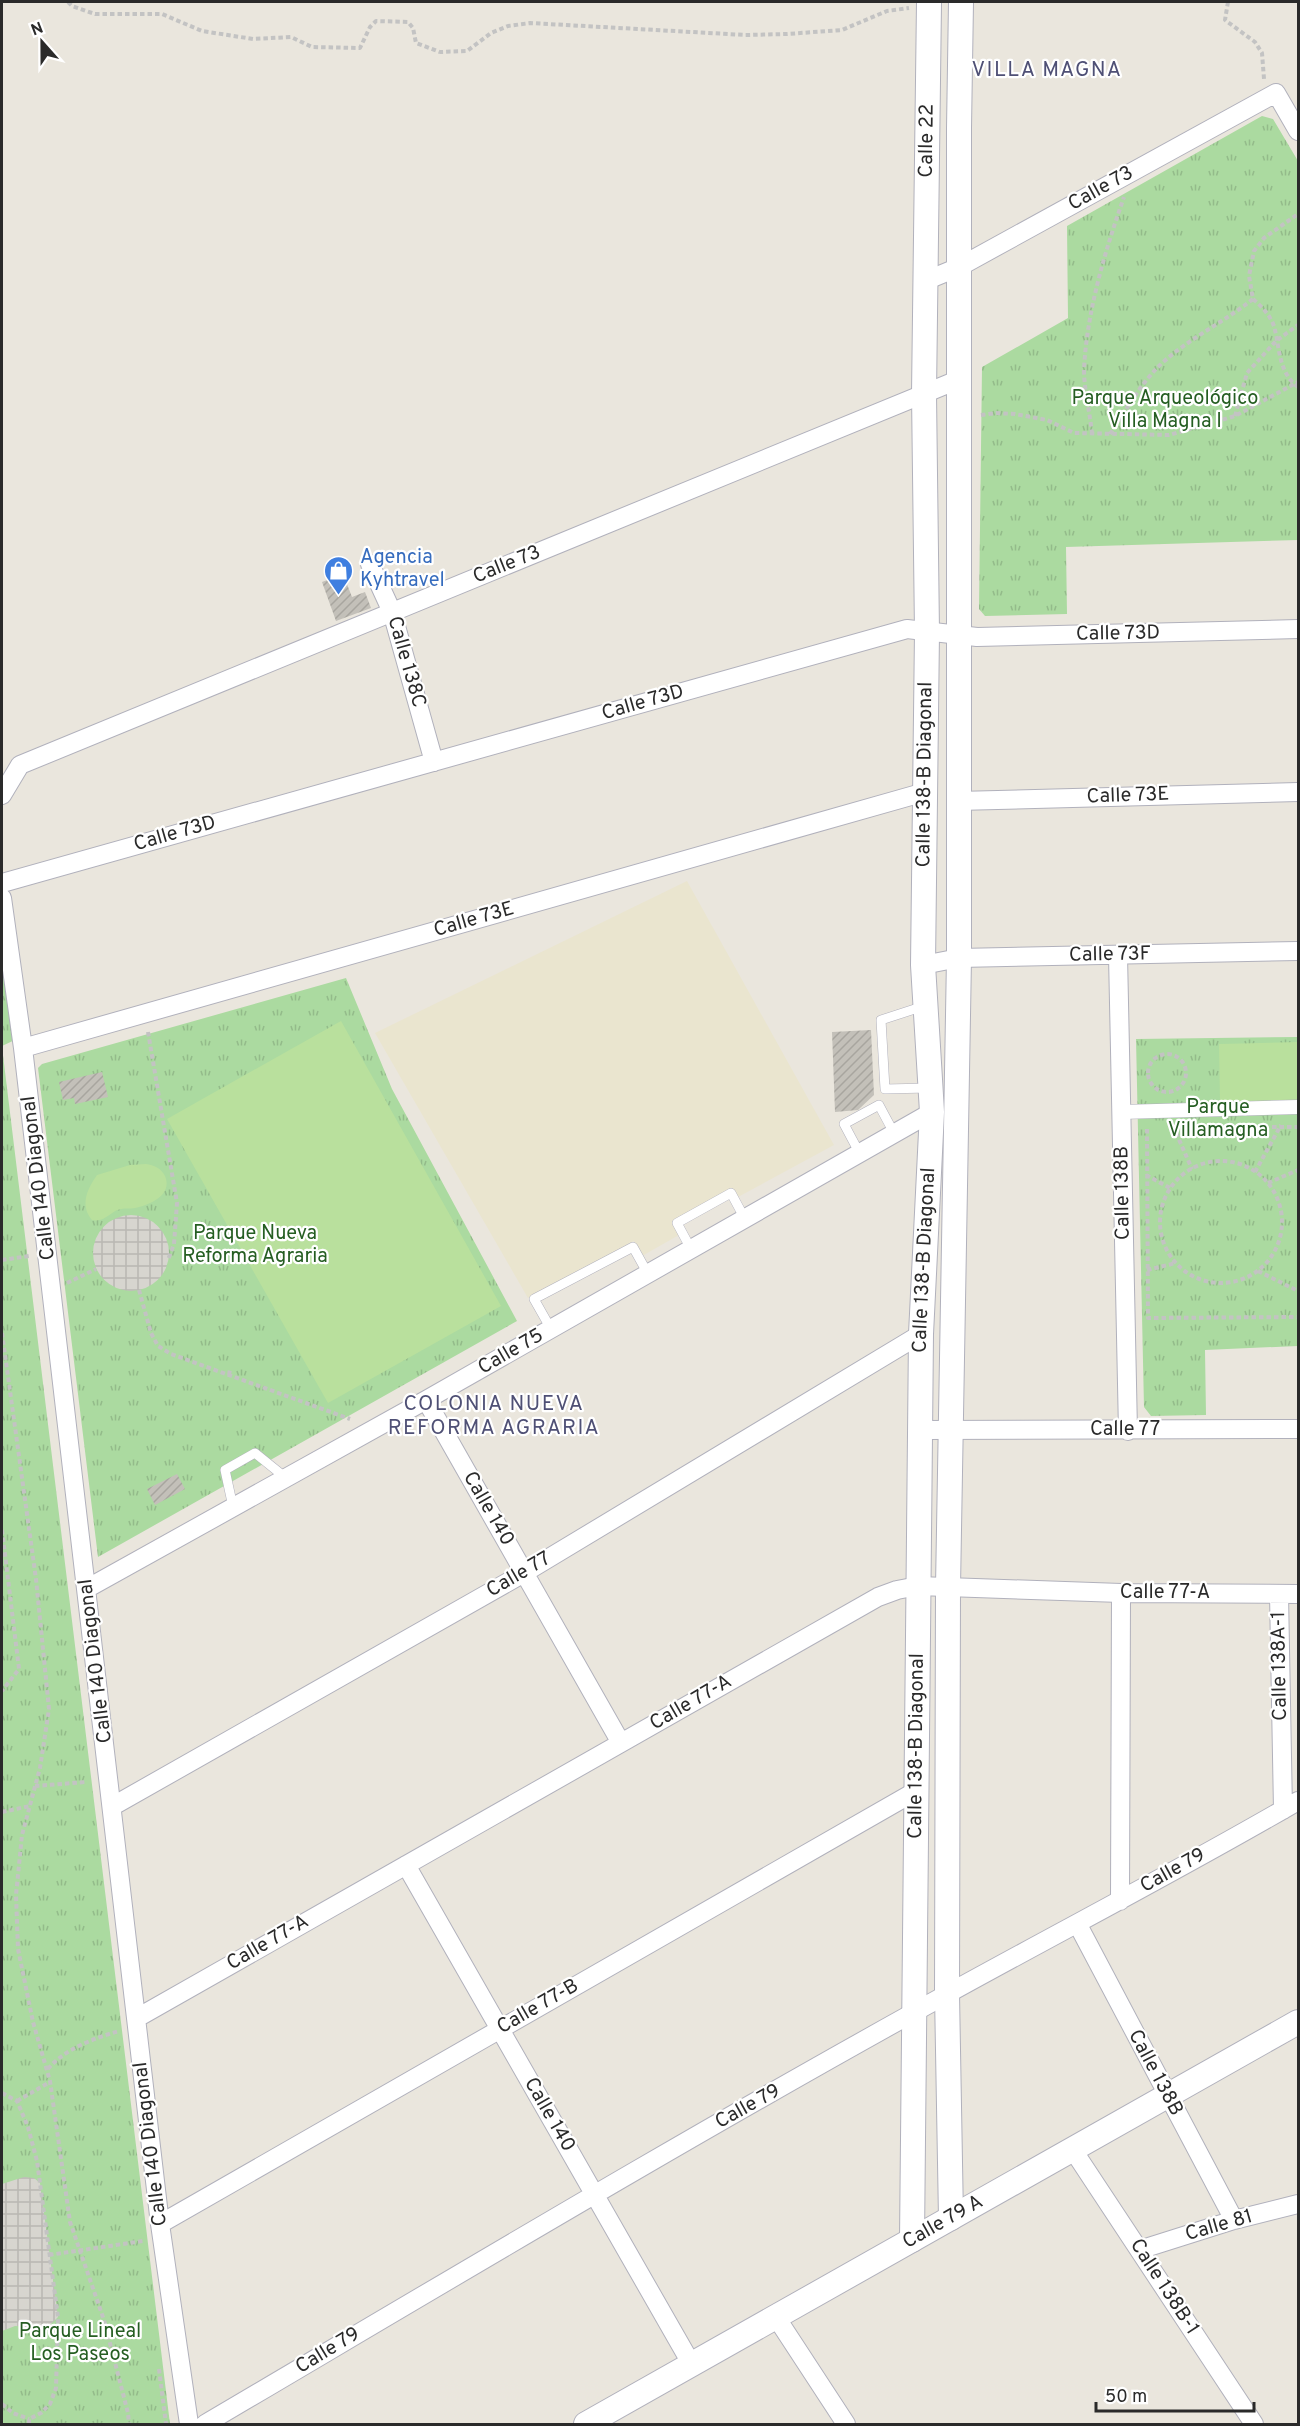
<svg xmlns="http://www.w3.org/2000/svg" width="1300" height="2426" viewBox="0 0 1300 2426" font-family="Overpass,sans-serif">
	<style>
		.education { fill: #eae5cf }
		.grass { fill: url(#grass-tufts) }
		.pitch { fill: #b9e09d }
		.plaza { fill: url(#plaza-grid) }
		.building { fill: url(#building-hatch) }
		.lines { fill: none; stroke-linecap: round; stroke-linejoin: round }
		.service-casing { stroke: #b1b1bc; stroke-width: 10 }
		.pedestrian-casing { stroke: #b1b1bc; stroke-width: 15 }
		.minor-casing { stroke: #b1b1bc; stroke-width: 20 }
		.tertiary-casing { stroke: #b1b1bc; stroke-width: 26 }
		.path { stroke: #c3c3c3; stroke-width: 4; stroke-dasharray: 4.5 3; stroke-linecap: butt }
		.service { stroke: #fff; stroke-width: 9 }
		.pedestrian { stroke: #fff; stroke-width: 14 }
		.minor { stroke: #fff; stroke-width: 18 }
		.tertiary { stroke: #fff; stroke-width: 24 }
		.labels { text-anchor: middle; dominant-baseline: central; stroke-width: 4.5; stroke-linejoin: round; paint-order: stroke }
		.street-label { font-size: 20px; fill: #2a2a2a; stroke: #fff }
		.park-label { font-size: 20px; fill: #255e22; stroke: #fff }
		.shop-label { font-size: 20px; fill: #366cbe; stroke: #fff; text-anchor: start }
		.neighbourhood-label { font-size: 21px; letter-spacing: 1.5px; fill: #4f5075; stroke: #fff }
	</style>
	<defs>
		<pattern id="grass-tufts" width="24" height="20" patternUnits="userSpaceOnUse" patternTransform="scale(1.5)"><rect width="24" height="20" fill="#abdaa0"/><path d="M3 7l-1-3M5 7V3M7 7l1-3M15 17l-1-3M17 17v-4M19 17l1-3" fill="none" stroke="#93bb8a"/></pattern>
		<pattern id="plaza-grid" width="8" height="8" patternUnits="userSpaceOnUse" patternTransform="scale(1.5)"><rect width="8" height="8" fill="#d7d5cf"/><path d="M0 4h8M4 0v8" fill="none" stroke="#b9b7b2"/></pattern>
		<pattern id="building-hatch" width="6" height="6" patternUnits="userSpaceOnUse" patternTransform="scale(1.5)"><rect width="6" height="6" fill="#c3c0b9"/><path d="M-1 1l2-2M0 6l6-6M5 7l2-2" fill="none" stroke="#a8a59f"/></pattern>
	</defs>
	<rect width="100%" height="100%" fill="#eae6dd"/>
	<!-- education -->
	<path class="education" d="M687 881 834 1145 738 1197 733 1189 672 1221 679 1235 642 1256 634 1241 528 1298 375 1033Z"/>
	<!-- grass -->
	<path class="grass" d="M1262 116 1273 119 1298 161V540L1066 547 1067 614 985 616 979 609 982 367 1068 318 1067 226Z
		M2 898 19 1038 2 1046Z
		M346 978 392 1089 517 1321 98 1557 38 1068 42 1064Z
		M1298 1037V1346L1205 1350 1206 1415 1151 1416 1144 1407 1136 1039Z
		M2 1047 170 2424H2Z"/>
	<!-- pitch -->
	<path class="pitch" d="M341 1021 501 1306 328 1403 167 1119Z
		M1298 1042V1100L1220 1102 1219 1044Z
		M146 1164C154 1165 161 1168 165 1176 173 1195 150 1205 135 1208 130 1209 125 1208 121 1209 110 1211 105 1223 92 1220 79 1205 88 1188 97 1175L130 1165Z"/>
	<!-- plaza -->
	<path class="plaza" d="M93 1253a38 38 0 1 1 76 0a38 38 0 1 1-76 0Z
		M24 2177 34 2178 40 2183 58 2317 47 2328 15 2326 2 2331V2184Z"/>
	<!-- building -->
	<path class="building" d="M343 574 352 597 365 592 371 608 336 621 322 582Z
		M871 1030 874 1095 858 1110 835 1112 832 1032Z
		M102 1072 108 1097 75 1104 74 1098 63 1100 59 1082Z
		M177 1474 185 1489 155 1505 147 1489Z"/>
	<g class="lines">
		<defs>
			<path id="service" d="M924 1006 881 1020 885 1089 928 1088
				M860 1154 844 1124 879 1105 894 1133
				M691 1249 677 1223 731 1193 745 1219
				M551 1329 534 1299 633 1247 648 1274
				M233 1507 225 1470 255 1453 286 1478"/>
			<path id="pedestrian" d="M1121 1112 1298 1107"/>
			<path id="minor" d="M925 281 959 267 1276 93 1298 131
				M370 564 392 612 434 762
				M2 795 20 765 960 379
				M957 801 1298 792
				M2 883 907 629 977 637 1298 629
				M2 898 23 1048 160 2224 189 2424
				M1118 955 1128 1431
				M923 965 959 958 1298 951
				M23 1048 925 792
				M426 1400 621 1743
				M920 1430 1298 1429
				M88 1588 426 1400 932 1112
				M1279 1594 1283 1810
				M113 1806 524 1573 921 1334
				M406 1865 692 2365
				M1120 1901 1121 1593
				M1078 1925 1234 2220
				M137 2018 878 1597 897 1590 918 1586 1121 1593 1298 1594
				M1073 2150 1254 2424
				M160 2224 916 1791
				M1139 2250 1234 2220 1298 2204
				M776 2317 846 2424
				M205 2424C451 2279 698 2131 949 1993 1065 1929 1183 1868 1298 1801"/>
			<g id="tertiary">
				<path d="M951 2218 947 1994 948 1587 959 958V128L961 2"/>
				<path id="s1" d="M912 2240 921 1334 932 1112 923 965 927 632 924 394 929 2"/>
				<path id="s2" d="M586 2424 1298 2022"/>
			</g>
		</defs>
		<!-- service casing -->
		<use href="#service" class="service-casing"/>
		<!-- pedestrian casing -->
		<use href="#pedestrian" class="pedestrian-casing"/>
		<!-- minor casing -->
		<use href="#minor" class="minor-casing"/>
		<!-- tertiary casing -->
		<use href="#tertiary" class="tertiary-casing"/>
		<!-- path -->
		<path class="path" d="M68 2 72 6 95 14H162L202 31 253 39 291 37 312 47 360 48 370 27 376 21 408 22 413 28 416 43 440 52 467 51 491 33 508 26 530 23 745 35 787 34 842 30 887 11 909 8
			M1228 2 1225 20 1255 42 1262 53 1264 79
			M1253 299C1262 307 1270 315 1274 326 1280 348 1278 372 1298 387
			M981 415 996 413 1015 414 1047 420 1074 433 1169 435 1235 416 1298 382
			M1235 416 1247 373 1276 341 1298 325
			M1092 434C1090 412 1084 391 1084 369 1087 311 1105 251 1124 197
			M1110 434C1126 410 1141 383 1162 363 1190 338 1224 322 1253 299L1249 276 1254 251 1264 238 1298 214
			M148 1032 177 1203 174 1244 168 1260
			M1148 1073a19 19 0 1 1 38 0a19 19 0 1 1-38 0Z
			M1173 1126 1192 1169
			M1272 1127H1298
			M1147 1129 1148 1318 1298 1317
			M1160 1222a61 61 0 1 1 122 0a61 61 0 1 1-122 0Z
			M1255 1172 1281 1125
			M1146 1175 1170 1188
			M1268 1183 1298 1170
			M2 1260 29 1256
			M1147 1270 1176 1263
			M1258 1271 1298 1291
			M67 1283 96 1269
			M139 1290 151 1333 158 1346 171 1354 350 1419
			M2 1333 36 1579 49 1709 40 1768 22 1835 16 1895 18 1949 33 2022 50 2081 70 2222 104 2320 128 2413 129 2424
			M229 1375 230 1369
			M2 1530 19 1669 2 1691
			M35 1786 86 1782
			M2 1812 30 1806
			M48 2069C64 2049 95 2038 119 2031
			M2 2093 17 2101 28 2127 37 2161 58 2317 56 2388 50 2404 41 2413 29 2419V2424
			M17 2101 50 2082
			M49 2255 143 2241
			M159 2369 166 2424
			M2 2404 13 2413 29 2419"/>
		<!-- service -->
		<use href="#service" class="service"/>
		<!-- pedestrian -->
		<use href="#pedestrian" class="pedestrian"/>
		<!-- minor -->
		<use href="#minor" class="minor"/>
		<!-- tertiary -->
		<use href="#tertiary" class="tertiary"/>
	</g>
	<!-- icons -->
	<defs>
		<symbol id="shop-pin" viewBox="-11 -11 22 30"><path d="M0 17L-7.5 6A9.5 9.5 0 1 1 7.5 6Z" fill="#3f7fe0" stroke="#fff"/><path d="M-5-2.5h2.3a2.7 3.5 0 0 1 5.4 0H5L5.5 6h-11ZM-1.5-2.5h3a1.5 2.3 0 0 0-3 0Z" fill="#fff"/></symbol>
	</defs>
	<g fill-rule="evenodd">
		<use href="#shop-pin" x="322" y="554" width="33" height="45"/>
	</g>
	<g class="labels">
		<!-- street labels -->
		<g class="street-label">
			<text stroke="none"><textPath href="#s1" startOffset="2100">Calle 22</textPath></text>
			<text transform="translate(1101 189) rotate(-29)">Calle 73</text>
			<text transform="translate(507 565) rotate(-22)">Calle 73</text>
			<text transform="translate(1118 634) rotate(-1)">Calle 73D</text>
			<text transform="translate(406 662) rotate(74)">Calle 138C</text>
			<text transform="translate(643 703) rotate(-16)">Calle 73D</text>
			<text stroke="none"><textPath href="#s1" startOffset="1466">Calle 138-B Diagonal</textPath></text>
			<text transform="translate(1128 796) rotate(-2)">Calle 73E</text>
			<text transform="translate(175 834) rotate(-16)">Calle 73D</text>
			<text transform="translate(474 920) rotate(-16)">Calle 73E</text>
			<text transform="translate(1110 955) rotate(-1)">Calle 73F</text>
			<text transform="translate(39 1178) rotate(-97)">Calle 140 Diagonal</text>
			<text transform="translate(1123 1193) rotate(-91)">Calle 138B</text>
			<text stroke="none"><textPath href="#s1" startOffset="980">Calle 138-B Diagonal</textPath></text>
			<text transform="translate(511 1352) rotate(-30)">Calle 75</text>
			<text x="1125" y="1430">Calle 77</text>
			<text transform="translate(488 1509) rotate(60)">Calle 140</text>
			<text transform="translate(519 1575) rotate(-30)">Calle 77</text>
			<text x="1165" y="1593">Calle 77-A</text>
			<text transform="translate(96 1661) rotate(-97)">Calle 140 Diagonal</text>
			<text transform="translate(1280 1666) rotate(-91)">Calle 138A-1</text>
			<text transform="translate(691 1703) rotate(-30)">Calle 77-A</text>
			<text stroke="none"><textPath href="#s1" startOffset="494">Calle 138-B Diagonal</textPath></text>
			<text transform="translate(1173 1871) rotate(-29)">Calle 79</text>
			<text transform="translate(268 1943) rotate(-30)">Calle 77-A</text>
			<text transform="translate(538 2007) rotate(-30)">Calle 77-B</text>
			<text transform="translate(1155 2073) rotate(62)">Calle 138B</text>
			<text transform="translate(748 2107) rotate(-29)">Calle 79</text>
			<text transform="translate(549 2115) rotate(60)">Calle 140</text>
			<text transform="translate(151 2144) rotate(-97)">Calle 140 Diagonal</text>
			<text stroke="none"><textPath href="#s2" startOffset="410">Calle 79 A</textPath></text>
			<text transform="translate(1219 2226) rotate(-16)">Calle 81</text>
			<text transform="translate(1164 2287) rotate(57)">Calle 138B-1</text>
			<text transform="translate(328 2351) rotate(-31)">Calle 79</text>
		</g>
		<!-- park labels -->
		<g class="park-label">
			<text x="1165" y="399">Parque Arqueológico<tspan x="1165" dy="23">Villa Magna I</tspan></text>
			<text x="1218" y="1108">Parque<tspan x="1218" dy="23">Villamagna</tspan></text>
			<text x="255" y="1234">Parque Nueva<tspan x="255" dy="23">Reforma Agraria</tspan></text>
			<text x="80" y="2332">Parque Lineal<tspan x="80" dy="23">Los Paseos</tspan></text>
		</g>
		<!-- shop labels -->
		<g class="shop-label">
			<text x="360" y="558">Agencia<tspan x="360" dy="23">Kyhtravel</tspan></text>
		</g>
		<!-- neighbourhood labels -->
		<g class="neighbourhood-label">
			<text x="1047" y="70">VILLA MAGNA</text>
			<text x="494" y="1404">COLONIA NUEVA<tspan x="494" dy="24">REFORMA AGRARIA</tspan></text>
		</g>
	</g>
	<!-- border -->
	<rect width="1300" height="2426" fill="none" stroke="#2a2a2a" stroke-width="6"/>
	<!-- north arrow -->
	<g transform="translate(42 42) rotate(339)" stroke="#ffffff" stroke-width="4.5" paint-order="stroke">
	<path d="M0-4.5L10 22L0 15L-10 22Z" fill="#2a2a2a"/>
	<text y="-9" font-size="16" font-weight="bold" text-anchor="middle" fill="#2a2a2a">N</text>
	</g>
	<!-- scale -->
	<path d="M1096 2402v9h158v-9" fill="none" stroke="#2a2a2a" stroke-width="3"/>
	<text x="1105" y="2402" font-size="18" fill="#2a2a2a" stroke="#ffffff" stroke-width="4.5" paint-order="stroke">50 m</text>
</svg>
